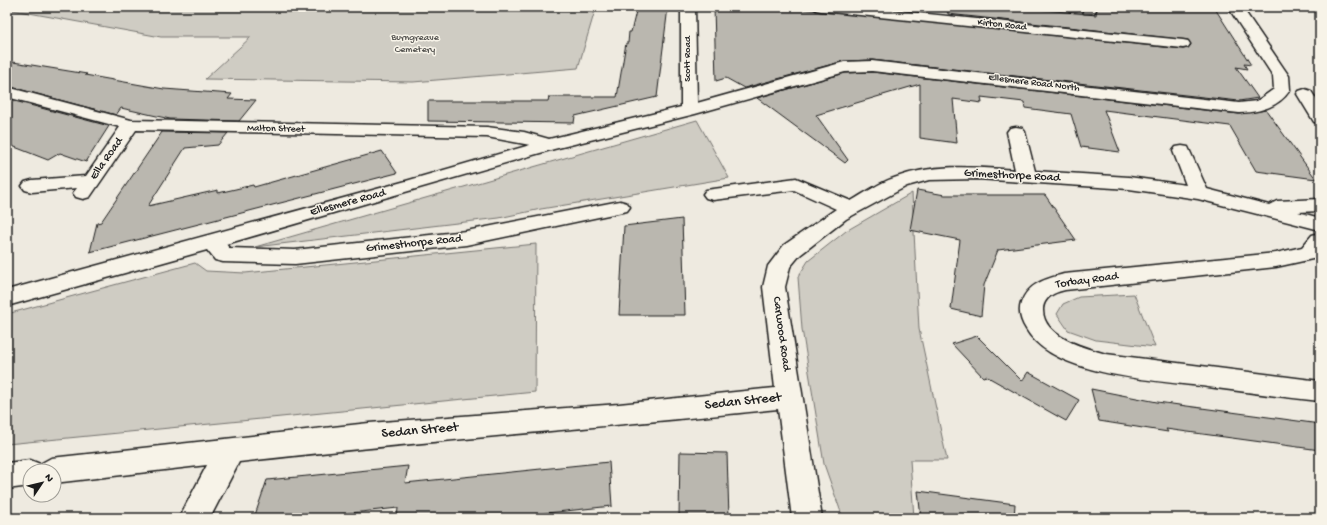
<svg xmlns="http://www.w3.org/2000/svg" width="1327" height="525" viewBox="0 0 1327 525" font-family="'Gochi Hand',sans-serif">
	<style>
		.green { fill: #cfccc3; stroke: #767470 }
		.building { fill: #bab7af; stroke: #1c1c1c }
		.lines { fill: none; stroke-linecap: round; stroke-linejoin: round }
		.minor-casing { stroke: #1c1c1c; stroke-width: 3 }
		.minor { fill: #f7f3e8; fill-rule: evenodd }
		.labels { text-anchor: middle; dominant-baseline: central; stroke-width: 3; stroke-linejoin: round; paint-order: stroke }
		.far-street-label { font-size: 10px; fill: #1c1c1c; stroke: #f7f3e8 }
		.far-park-label { font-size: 10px; fill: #52514e; stroke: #f7f3e8 }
		.street-label { font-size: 12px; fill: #1c1c1c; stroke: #f7f3e8 }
		.near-street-label { font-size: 14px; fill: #1c1c1c; stroke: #f7f3e8 }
	</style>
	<rect width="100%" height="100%" fill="#eeeae0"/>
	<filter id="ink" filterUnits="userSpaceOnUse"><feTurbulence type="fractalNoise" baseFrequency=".025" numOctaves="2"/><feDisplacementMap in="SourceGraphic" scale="8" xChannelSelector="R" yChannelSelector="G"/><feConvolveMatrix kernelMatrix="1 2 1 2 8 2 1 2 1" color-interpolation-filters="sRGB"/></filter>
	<g filter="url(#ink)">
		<!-- green -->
		<path class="green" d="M7 7H596L578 68 413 82 205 79 251 37H161L7 9Z
			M697 120 729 178 541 209 499 218 255 247Z
			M912 193 919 329 947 460H910L914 518H843L824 464 802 329 798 277 808 261 846 231Z
			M536 244 535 392 7 444V314L195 263 206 271 245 273Z
			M1134 294 1155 347 1096 340 1068 330 1057 314 1063 304 1079 297Z"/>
		<!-- building -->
		<path class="building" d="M637 7H668L657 97 575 116 574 123 428 121V101H548L549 97H617L626 43H628L629 32H631Z
			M714 7H782L1183 49 1188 48 1191 45 1188 40 948 14 947 7H1015L1096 15 1097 7H1214L1251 65 1244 64 1247 69 1236 67 1258 98 1239 101 872 60 844 61 744 88 726 78 716 81Z
			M7 61 87 74 85 75 164 89 232 94 228 99 256 100 239 121 170 119 121 108 116 115 7 86Z
			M872 72 1239 114 1266 110 1316 179 1256 171 1230 126 1104 110 1120 152 1081 147 1071 114 1025 108 1024 102 981 97 982 103 953 99 957 143 920 138V84L816 115 848 160 845 163 757 98 845 73Z
			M7 99 109 126 86 162 60 153 48 160 7 144Z
			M162 132 228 133 218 145 185 148 148 206 218 190V193L253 185 254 187 382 151 397 173 90 252 97 223 101 222Z
			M917 190 945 195H1045L1076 240 998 250 984 285 981 316 951 309 960 240 910 230Z
			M682 219 685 315H619L624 226Z
			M977 336 1022 381 1028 372 1079 400 1066 421 986 376 983 377 952 344Z
			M1091 389 1157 402 1320 424V450L1166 429 1168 432 1099 421Z
			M680 452 727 453 729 518H679Z
			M609 462 612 506 501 518H397L398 508 305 518H254L267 480 408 466 405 483Z
			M918 491 1015 504 1014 518H921Z"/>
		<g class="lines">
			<defs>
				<path id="minor" d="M681 7H695L697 103 844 62 872 61 1239 103 1257 101 1274 89 1273 76 1228 7H1242L1289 76 1290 90C1278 108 1259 112 1239 113L872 71 845 72 695 114 554 149 226 244 229 248 295 250 466 231 620 201 627 203 630 207 627 211 466 245 295 264 223 262 215 260 207 250 7 306V290L406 181 530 145 487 137 136 130 90 197 83 199 76 197 73 193 77 188 32 192 25 190 22 186 25 182 32 180 86 176 120 127 7 97V87L131 120 487 127 524 132 549 139 681 107Z
					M814 7H860L1183 40 1188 41 1190 44 1188 47 1183 48 821 11 816 10Z
					M1081 7H1095L1096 10 1094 13H1084Z
					M1305 89 1311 91 1320 105V123L1314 122 1297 94 1299 91Z
					M1016 127 1022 128 1025 132 1035 171 1129 177 1186 185 1173 151 1176 147 1182 146 1188 147 1207 189 1269 205 1277 201 1320 199V211L1298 212 1320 218V230L1198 199 1129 189 977 179 929 180 907 186 846 219 800 255 790 267 785 287 822 518H792L778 409C599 428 419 441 239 462L210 518H179L207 465 54 483V471H30V486L7 489V463L30 460 40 464 51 458 369 423 619 404 775 388 763 287 768 266 784 245 836 209 794 190 713 200 706 198 703 194 706 190 796 178 851 201C865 193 879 183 894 178 933 163 975 167 1015 170L1007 132 1010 128Z
					M1320 233V254L1317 258 1276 267 1065 290C1055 292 1044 297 1043 309 1042 337 1085 348 1106 354L1320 381V401C1283 397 1246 392 1208 387 1158 380 1053 377 1026 329 1021 321 1018 312 1021 303 1028 283 1046 279 1064 274L1276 253 1302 247 1312 235Z"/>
			</defs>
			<!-- minor casing -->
			<use href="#minor" class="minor-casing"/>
			<!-- minor -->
			<use href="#minor" class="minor"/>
		</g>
	</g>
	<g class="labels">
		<!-- far-street labels -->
		<g class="far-street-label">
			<text transform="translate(1002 25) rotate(6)">Kirton Road</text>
			<text transform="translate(688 59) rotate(-90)">Scott Road</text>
			<text transform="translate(1034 83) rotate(7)">Ellesmere Road North</text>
			<text transform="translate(276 129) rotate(1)">Malton Street</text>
		</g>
		<!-- far-park labels -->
		<g class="far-park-label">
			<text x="415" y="38">Burngreave<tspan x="415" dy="12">Cemetery</tspan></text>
		</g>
		<!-- street labels -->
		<g class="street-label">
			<text transform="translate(107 159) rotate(-55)">Ella Road</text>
			<text transform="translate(1012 176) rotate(3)">Grimesthorpe Road</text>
			<text transform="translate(348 203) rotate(-15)">Ellesmere Road</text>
			<text transform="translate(414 244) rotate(-6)">Grimesthorpe Road</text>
			<text transform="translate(1087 281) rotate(-8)">Torbay Road</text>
			<text transform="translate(781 334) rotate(82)">Carwood Road</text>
		</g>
		<!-- near-street labels -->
		<g class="near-street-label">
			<text transform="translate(743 402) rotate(-6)">Sedan Street</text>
			<text transform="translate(420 431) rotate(-5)">Sedan Street</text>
		</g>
	</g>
	<!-- margin -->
	<rect width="1327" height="525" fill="none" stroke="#f7f3e8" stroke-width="24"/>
	<rect x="12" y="12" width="1303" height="501" fill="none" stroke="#1c1c1c" stroke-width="1.5" filter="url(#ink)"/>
	<!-- north arrow -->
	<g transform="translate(42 483) rotate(55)"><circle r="19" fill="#f7f3e8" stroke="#9f9d96"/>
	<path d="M0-3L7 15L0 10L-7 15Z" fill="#1c1c1c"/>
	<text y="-6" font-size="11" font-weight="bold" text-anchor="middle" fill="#1c1c1c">N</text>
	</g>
</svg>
